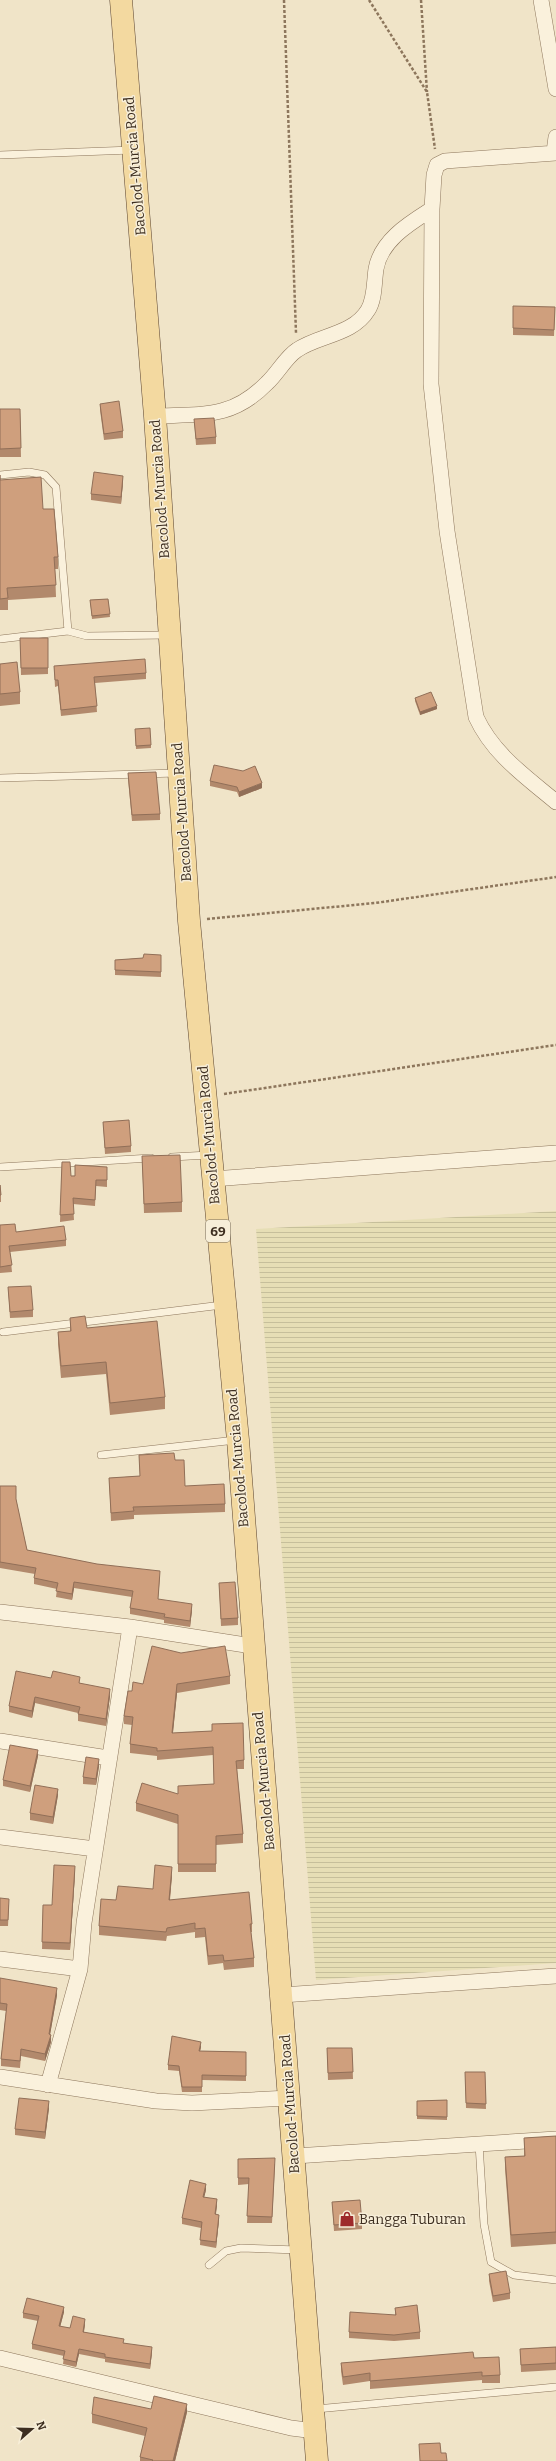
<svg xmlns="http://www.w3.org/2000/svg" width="556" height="2461" viewBox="0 0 556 2461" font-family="Bitter,serif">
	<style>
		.farmland { fill: url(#farmland-rules) }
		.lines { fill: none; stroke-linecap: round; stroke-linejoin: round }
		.lane-casing { stroke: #8d765c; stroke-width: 8 }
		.street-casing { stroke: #8d765c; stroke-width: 16 }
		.primary-casing { stroke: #5b4430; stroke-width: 23 }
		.path { stroke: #8d765c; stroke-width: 2.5; stroke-dasharray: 3 2; stroke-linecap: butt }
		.lane { stroke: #faf1dc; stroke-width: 7 }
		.street { stroke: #faf1dc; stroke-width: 15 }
		.primary { stroke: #f3d9a0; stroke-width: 22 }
		.wall { fill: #b2896c }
		.shaded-wall { fill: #916f58 }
		.building { fill: #cf9f7d; stroke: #916f58 }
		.labels { text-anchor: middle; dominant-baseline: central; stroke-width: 3; stroke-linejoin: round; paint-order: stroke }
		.shield { fill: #f7eed8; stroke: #756857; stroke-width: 1 }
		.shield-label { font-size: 13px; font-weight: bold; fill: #3d2e20 }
		.street-label { font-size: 14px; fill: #3d2e20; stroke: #f7eed8 }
		.poi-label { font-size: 14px; fill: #3d2e20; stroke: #f7eed8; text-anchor: start }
	</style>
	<defs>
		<pattern id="farmland-rules" width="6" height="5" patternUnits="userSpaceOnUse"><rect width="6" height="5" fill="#e6deb5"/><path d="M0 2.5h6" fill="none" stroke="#c6bf9b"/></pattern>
	</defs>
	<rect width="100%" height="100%" fill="#f0e4c8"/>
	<!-- farmland -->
	<path class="farmland" d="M556 1211V1963L316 1980 256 1229Z"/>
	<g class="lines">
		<defs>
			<path id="lane" d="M0 155 132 150
				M0 475 29 472 45 475 56 487 68 631
				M0 639 68 631 87 636 167 635
				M0 778 177 773
				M172 1157 209 1155
				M0 1167 151 1158
				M3 1332 222 1305
				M101 1455 236 1440
				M479 2144 484 2224 491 2262 514 2275 556 2280
				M209 2265 226 2251 241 2248 298 2250
				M316 2409 556 2387"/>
			<path id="street" d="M541 0 556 89
				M554 152 556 137
				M432 209 431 384 447 531 476 717C493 754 525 776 556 802
				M155 416C202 414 232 419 267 383 277 374 286 357 297 350 319 335 353 335 368 310 375 299 374 282 376 269 381 240 410 223 432 209L434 175 437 165 445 161 556 153
				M213 1179 556 1153
				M0 1612 130 1627 252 1646
				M0 1741 108 1758
				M0 1837 95 1849
				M0 1959 80 1969
				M282 1995 556 1976
				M0 2077 156 2101 192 2103 289 2098
				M48 2085 80 1969 84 1923 130 1627
				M295 2156 556 2139
				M0 2358 291 2428 315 2431"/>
			<path id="primary" d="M121 0 155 416 189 921 238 1440 317 2461"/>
		</defs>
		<!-- lane casing -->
		<use href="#lane" class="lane-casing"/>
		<!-- street casing -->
		<use href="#street" class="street-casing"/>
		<!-- primary casing -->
		<use href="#primary" class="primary-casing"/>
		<!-- path -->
		<path class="path" d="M284 0 296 333
			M369 0 427 92 435 149
			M421 0 427 92
			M207 919 375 903 556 877
			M224 1094 556 1045"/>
		<!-- lane -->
		<use href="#lane" class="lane"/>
		<!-- street -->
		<use href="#street" class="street"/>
		<!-- primary -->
		<use href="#primary" class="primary"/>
	</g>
	<!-- wall -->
	<path class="wall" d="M555 307 554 336 513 335V328Z
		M100 404 123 431V438L104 440 100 410Z
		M0 409H20L21 457H0Z
		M194 419 216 437V444L196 445Z
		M0 475V480L43 509 58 557V569H55L56 597 8 600V610H0Z
		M123 482 121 504 91 500V494Z
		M108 599 110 617 92 619 90 600Z
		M20 638 48 668V674L21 675Z
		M0 664 20 692V704L0 706Z
		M54 666 146 673V679L95 683 97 712 61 716 58 686 55 687Z
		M415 698 437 709 420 715 415 701Z
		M135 729 151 745V748L136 749Z
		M128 773 160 814V820L132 821 128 779Z
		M210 781 262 788 239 797 237 792 210 786Z
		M161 955V977L115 975V960L143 958Z
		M103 1122 131 1146V1152L105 1154Z
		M142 1156 182 1202V1212L144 1213Z
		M62 1162 71 1176 107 1173V1187L96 1186 95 1206 73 1204 74 1220 60 1222Z
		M0 1185 1 1195V1202H0Z
		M0 1225 16 1232 66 1240V1246L10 1252 12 1272 0 1273Z
		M8 1287 33 1310V1317L10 1318Z
		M70 1318 87 1328 165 1397V1409L110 1415 106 1374 61 1378 58 1344V1332L70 1331Z
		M139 1455 175 1460 185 1486 225 1504V1512L134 1515V1519L111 1521 109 1478 140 1476Z
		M0 1486 16 1499 27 1550 160 1577 158 1599 192 1610 190 1627 164 1623V1620L130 1614V1608L132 1597 74 1588 72 1600 56 1597 57 1589 34 1584V1578L35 1574 0 1568Z
		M219 1583 238 1618V1625L221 1626Z
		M230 1676V1684L177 1693 173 1733 212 1731 244 1760V1769H237L243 1834V1843L216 1845V1872H178V1824L136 1811V1803L178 1794 214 1784 213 1755 157 1760V1756L130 1753V1744L132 1725 124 1724V1716L132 1691 143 1684Z
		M51 1678 80 1683 110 1696 106 1726 78 1721V1713L35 1703 32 1718 9 1712V1706Z
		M38 1756 30 1792 3 1786V1780Z
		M99 1766 96 1785 83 1784V1777Z
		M58 1795 53 1824 30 1820V1813Z
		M75 1873 70 1950 42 1949 43 1905H52Z
		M172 1875 170 1900 252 1924V1932H251L254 1958V1967L224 1970 223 1963 208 1965 205 1937 195 1938V1932L167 1936 166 1941 99 1935V1926L116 1900 153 1889Z
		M0 1898 9 1905 8 1926H0Z
		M0 1978 57 1995 50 2034 51 2042 45 2061 21 2056 20 2068 1 2066V2059L6 2011 0 2010Z
		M201 2047 200 2051 246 2052V2081L202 2080V2092H182L179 2071 168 2070V2065Z
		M327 2048H352L353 2079 328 2080Z
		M465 2072H485L486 2109 466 2108Z
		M447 2100V2120L417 2119V2101Z
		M49 2108 45 2139 15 2135V2129Z
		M556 2136V2244L511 2247 505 2169V2157L524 2156V2138Z
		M238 2159 275 2164 272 2223H247L249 2184 238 2185Z
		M206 2190 204 2197 217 2205 216 2214 219 2220 216 2248 200 2245 201 2228 182 2224V2218Z
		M332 2202 362 2223V2229L334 2231Z
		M489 2274 510 2293V2299L493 2302 489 2281Z
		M395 2308 420 2332V2339L394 2341 349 2338V2332L395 2315Z
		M64 2312 60 2327 70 2328 85 2324 84 2332 124 2343 152 2352 150 2369 105 2362V2359L79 2354 76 2367 63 2364 64 2356 32 2349V2344L38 2321 23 2318V2313Z
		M556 2347V2370L521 2372 520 2349Z
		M474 2358 500 2375V2383H482V2380L370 2389V2381L343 2385 341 2371V2363Z
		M151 2409 187 2412 175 2461H140V2457L145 2436 92 2423V2414Z"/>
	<!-- shaded-wall -->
	<path class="shaded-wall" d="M123 476V482L121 504V497Z
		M437 706V709L420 715V712Z
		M262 783V788L239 797V792Z
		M74 1582V1588L72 1600V1594Z
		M192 1604V1610L190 1627V1621Z
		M177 1684V1693L172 1741V1733Z
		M110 1689V1696L106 1726V1719Z
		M35 1697V1703L32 1718V1711Z
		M38 1750V1756L30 1792V1786Z
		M99 1759V1766L96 1785V1779Z
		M58 1789V1795L53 1824V1817Z
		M75 1866V1873L70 1950V1943Z
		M172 1867V1875L169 1908V1900Z
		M57 1988V1995L49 2041V2034Z
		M51 2035V2042L45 2061V2054Z
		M201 2042V2047L199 2056V2051Z
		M49 2101V2108L45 2139V2132Z
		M206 2184V2190L203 2202V2197Z
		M217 2199V2205L215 2219V2214Z
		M219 2215V2220L216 2248V2242Z
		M64 2307V2312L59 2331V2326Z
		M85 2319V2324L83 2337V2332Z
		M152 2347V2352L150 2369V2364Z
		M79 2349V2354L76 2367V2362Z
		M187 2404V2412L175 2461H173Z"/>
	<!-- building -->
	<path class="building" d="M513 306 555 307 554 330 513 328Z
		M119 401 123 431 104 434 100 404Z
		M0 409H20L21 448 0 449Z
		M214 418 216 437 196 439 194 419Z
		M94 472 123 476 121 497 91 494Z
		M0 475V480L41 477 43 509H54L58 557H54L56 585 7 588 8 598 0 599Z
		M108 599 110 614 92 616 90 600Z
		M20 638H48V668H21Z
		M145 659 146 673 94 677 97 706 61 710 58 680H55L54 666Z
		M17 662 20 692 0 694V664Z
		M431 692 437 706 420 712 415 698Z
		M150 728 151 745 136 746 135 729Z
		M214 765 243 771 255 766 262 783 239 792 237 787 210 781Z
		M156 772 160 814 132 815 128 773Z
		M144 954 161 955V972L115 970V960L143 958Z
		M129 1120 131 1146 105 1148 103 1122Z
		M180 1155 182 1202 144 1204 142 1156Z
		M62 1162H70L71 1176H75V1165L107 1167V1180H96L95 1200 73 1198 74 1214 60 1215Z
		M0 1185 1 1195H0Z
		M15 1224 16 1232 64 1226 66 1240 9 1246 12 1265 0 1267V1225Z
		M31 1286 33 1310 10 1312 8 1287Z
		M85 1316 87 1328 157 1321 165 1397 110 1403 106 1362 61 1366 58 1332 71 1331 70 1318Z
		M174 1453 175 1460H184L185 1486 224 1484 225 1504 133 1507 134 1511 111 1513 109 1478 140 1476 139 1455Z
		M0 1486H16V1499L27 1550 97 1564 160 1571 158 1599 192 1604 190 1621 164 1617 165 1614 130 1608 133 1591 74 1582 72 1594 56 1591 58 1583 34 1578 36 1568 0 1562Z
		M235 1582 238 1618 221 1619 219 1583Z
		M152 1646 181 1653 225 1646 230 1676 177 1684 172 1733 212 1731V1724L243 1723 244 1760 236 1761 243 1834 216 1836V1864H178V1815L136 1803 142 1783 178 1794V1786L214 1784 213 1747 157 1751V1748L130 1744 133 1717 124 1716 128 1691H132L133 1682 143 1684Z
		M16 1671 51 1678 53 1671 80 1677 79 1683 110 1689 106 1719 78 1714 80 1707 35 1697 32 1711 9 1706Z
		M10 1745 38 1750 30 1786 3 1780Z
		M86 1757 99 1759 96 1779 83 1777Z
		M35 1785 58 1789 53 1817 30 1813Z
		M54 1865 75 1866 70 1943 42 1942 43 1905H52Z
		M155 1865 172 1867 169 1900 249 1892 252 1924H250L254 1958 224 1961 223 1955 208 1956 205 1928 195 1929V1923L167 1928 166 1932 99 1926 101 1899 116 1900 118 1886 153 1889Z
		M0 1898 9 1899 8 1920H0Z
		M0 1978 57 1988 49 2034 51 2035 45 2054 21 2049 20 2061 1 2059 7 2004 0 2003Z
		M172 2036 201 2042 199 2051 246 2052V2076L202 2075V2087H182L179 2066 168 2065Z
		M327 2048H352L353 2072 328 2073Z
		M465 2072H485L486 2104 466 2103Z
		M19 2098 49 2101 45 2132 15 2129Z
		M447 2100V2117L417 2116V2101Z
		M556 2136V2232L511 2235 505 2157 525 2156 524 2138Z
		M275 2158 272 2217 247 2216 249 2178H238V2159Z
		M190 2180 206 2184 203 2197 217 2199 215 2214 219 2215 216 2242 200 2240 202 2222 182 2218Z
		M360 2200 362 2223 334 2225 332 2202Z
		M506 2271 510 2293 493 2296 489 2274Z
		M27 2298 64 2307 59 2326 70 2328 73 2316 85 2319 83 2332 124 2339 123 2343 152 2347 150 2364 105 2357V2354L79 2349 76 2362 63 2359 65 2351 32 2344 39 2316 23 2313Z
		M417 2305 420 2332 394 2335 349 2332 350 2312 396 2315 395 2308Z
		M556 2347V2363L521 2365 520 2349Z
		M473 2352 474 2358 499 2357 500 2375 482 2376V2372L370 2381V2373L343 2377 341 2363Z
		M154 2396 187 2404 173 2461H152L153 2460 140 2457 147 2428 92 2414 94 2397 151 2409Z
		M440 2443 441 2453H446L447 2461H420L419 2444Z"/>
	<!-- icons -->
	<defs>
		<symbol id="shop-bare" viewBox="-9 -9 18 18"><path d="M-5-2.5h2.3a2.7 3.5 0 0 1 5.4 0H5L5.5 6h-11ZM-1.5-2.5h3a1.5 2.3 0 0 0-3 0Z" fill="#9e2a2b" stroke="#f7eed8" stroke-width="2.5" paint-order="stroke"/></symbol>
	</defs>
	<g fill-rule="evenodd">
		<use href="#shop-bare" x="336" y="2208" width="22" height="22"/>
	</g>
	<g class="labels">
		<!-- shield labels -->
		<rect class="shield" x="206" y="1220" width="24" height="22" rx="3"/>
		<g class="shield-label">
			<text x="218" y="1231">69</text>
		</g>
		<!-- street labels -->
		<g class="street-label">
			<text transform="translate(135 166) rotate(-95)">Bacolod-Murcia Road</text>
			<text transform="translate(160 489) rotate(-94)">Bacolod-Murcia Road</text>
			<text transform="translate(182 812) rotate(-94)">Bacolod-Murcia Road</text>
			<text transform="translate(209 1135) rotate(-95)">Bacolod-Murcia Road</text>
			<text transform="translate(238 1458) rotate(-95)">Bacolod-Murcia Road</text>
			<text transform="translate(264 1781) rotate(-95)">Bacolod-Murcia Road</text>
			<text transform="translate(290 2104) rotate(-94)">Bacolod-Murcia Road</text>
		</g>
		<!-- poi labels -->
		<g class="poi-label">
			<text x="359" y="2219">Bangga Tuburan</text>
		</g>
	</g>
	<!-- north arrow -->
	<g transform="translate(32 2429) rotate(70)" stroke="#f7eed8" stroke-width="3" paint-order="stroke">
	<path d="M0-3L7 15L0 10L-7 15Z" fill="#3d2e20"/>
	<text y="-6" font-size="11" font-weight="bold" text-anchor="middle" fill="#3d2e20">N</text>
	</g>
</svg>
